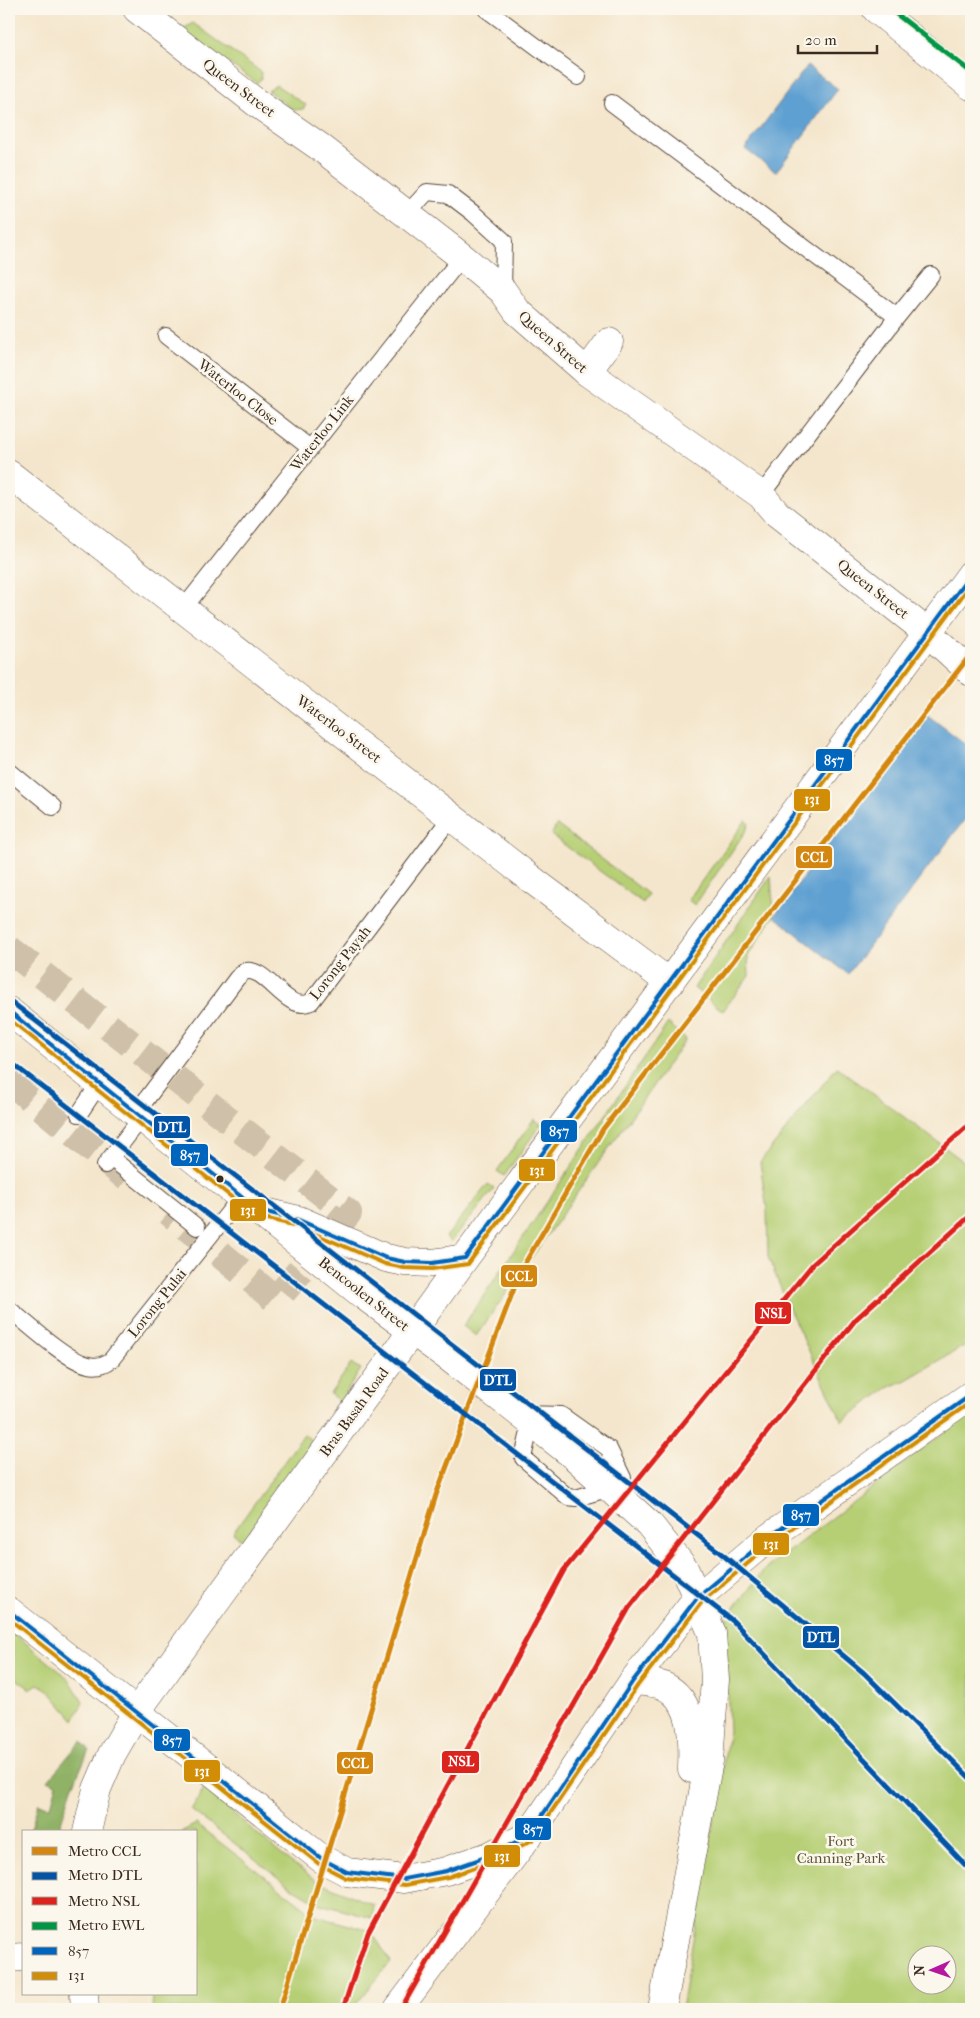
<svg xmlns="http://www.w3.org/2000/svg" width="980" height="2018" viewBox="0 0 980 2018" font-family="'IM FELL French Canon',serif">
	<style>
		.green { fill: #b6cf74; stroke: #787c49; fill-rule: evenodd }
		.forest { fill: #90b266; stroke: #666e42 }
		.water { fill: #5fa0d2; stroke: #4d6578 }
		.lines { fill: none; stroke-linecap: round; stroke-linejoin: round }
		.street-tunnel { stroke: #cfc0a9; stroke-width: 28; stroke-dasharray: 28 14; stroke-linecap: butt }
		.lane-casing { stroke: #574638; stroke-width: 18 }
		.street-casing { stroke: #574638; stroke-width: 29 }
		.secondary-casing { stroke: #574638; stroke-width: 29 }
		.primary-casing { stroke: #574638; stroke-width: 29 }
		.lane { stroke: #fff; stroke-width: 16 }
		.street { stroke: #fff; stroke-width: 28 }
		.secondary { stroke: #fff; stroke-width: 28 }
		.primary { stroke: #fff; stroke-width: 28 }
		.bus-1-casing { stroke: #fbf7ec; stroke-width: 8 }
		.bus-2-casing { stroke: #fbf7ec; stroke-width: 8 }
		.bus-1 { stroke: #0065bd; stroke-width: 4 }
		.bus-2 { stroke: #d18d06; stroke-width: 4 }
		.metro-1-casing { stroke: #fbf7ec; stroke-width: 9 }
		.metro-2-casing { stroke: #fbf7ec; stroke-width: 9 }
		.metro-3-casing { stroke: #fbf7ec; stroke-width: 9 }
		.metro-4-casing { stroke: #fbf7ec; stroke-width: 9 }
		.metro-1 { stroke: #d48710; stroke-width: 5 }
		.metro-2 { stroke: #0354a6; stroke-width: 5 }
		.metro-3 { stroke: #dc241f; stroke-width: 5 }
		.metro-4 { stroke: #009645; stroke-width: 5 }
		.bus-dot { fill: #3b2a1e; stroke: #fbf7ec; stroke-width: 2 }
		.labels { text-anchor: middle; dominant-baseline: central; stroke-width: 5; stroke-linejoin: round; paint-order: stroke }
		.street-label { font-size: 15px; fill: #3b2a1e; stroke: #fbf7ec }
		.park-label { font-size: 15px; fill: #5a5334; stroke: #fbf7ec }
		.line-badge { stroke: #fbf7ec; stroke-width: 2 }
		.badge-label { font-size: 14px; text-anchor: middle; font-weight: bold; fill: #fff }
	</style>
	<rect width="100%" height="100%" fill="#fbf7ec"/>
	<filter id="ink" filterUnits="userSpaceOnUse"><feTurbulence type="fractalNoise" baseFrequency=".02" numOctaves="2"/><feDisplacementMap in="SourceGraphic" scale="10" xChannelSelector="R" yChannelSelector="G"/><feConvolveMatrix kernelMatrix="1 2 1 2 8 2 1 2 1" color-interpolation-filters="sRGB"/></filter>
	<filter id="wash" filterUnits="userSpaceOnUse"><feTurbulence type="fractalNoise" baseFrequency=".0096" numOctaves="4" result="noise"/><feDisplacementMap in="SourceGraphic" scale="20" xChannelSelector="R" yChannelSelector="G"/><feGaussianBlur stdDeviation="1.12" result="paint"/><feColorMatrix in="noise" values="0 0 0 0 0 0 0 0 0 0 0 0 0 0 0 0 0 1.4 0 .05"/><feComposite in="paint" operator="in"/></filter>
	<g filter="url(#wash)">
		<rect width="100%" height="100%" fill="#f4e6cc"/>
		<!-- green -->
		<path class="green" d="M193 23 261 72 262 78 257 83 181 30Z
			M276 85 306 105 303 109 294 110 268 91Z
			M746 820 749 823 747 829 695 905 688 900Z
			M557 825 648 894 643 903 551 835Z
			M771 876 774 916 748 956 749 976 723 1011 694 988Z
			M668 1023 686 1039 476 1336 463 1326Z
			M837 1067 971 1167V1342L906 1380 888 1388 842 1421 791 1313 768 1257 767 1210 760 1162Z
			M534 1119 541 1124 504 1176 497 1171Z
			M488 1184 494 1189 451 1242 446 1237Z
			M351 1364 361 1369 340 1402 330 1394Z
			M971 1412V2009H681L729 1732 725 1620 764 1570ZM918 1956H948V1986H918Z
			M304 1434 313 1442 243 1541 233 1533Z
			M9 1629 69 1679 83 1702 74 1720 48 1690 38 1684 30 1689 9 1673Z
			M204 1788 284 1857 317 1881 374 1905 372 1918 320 1904 290 1886 191 1810Z
			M196 1824 316 1916 371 1931 391 1962 352 2009H153L151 1994H196V1832H181Z"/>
		<!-- forest -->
		<path class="forest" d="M81 1741 89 1750 72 1788 58 1832H30L38 1804 51 1806 57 1784 48 1780Z"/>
		<!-- water -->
		<path class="water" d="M807 66 838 89 776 172 745 149Z
			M926 714 971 748V811L848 974 774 916Z"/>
	</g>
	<g filter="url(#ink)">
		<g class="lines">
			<!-- street-tunnel -->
			<path class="street-tunnel" d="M9 949 348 1213 276 1300 169 1212
				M9 1080 130 1180"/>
			<defs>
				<path id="lane" d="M486 9 578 77
					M612 103 897 317
					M406 215 427 192 448 194 473 213 504 241 503 291
					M166 336 310 448
					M761 495 897 317 931 275
					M183 609 462 257
					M9 771 53 807
					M136 1113 237 978 245 971C267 966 286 1014 311 1002L452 816
					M79 1114 99 1084
					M111 1158 197 1227
					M105 1165 142 1117
					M9 1309C28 1324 67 1361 89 1365 98 1367 104 1365 111 1360L241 1197
					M524 1414 561 1415 609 1449 623 1478 618 1495
					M531 1423 523 1458 568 1497 576 1498 610 1488"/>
				<path id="street" d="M587 372 609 342
					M9 474 539 885 670 983
					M9 1958 24 1957"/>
				<path id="secondary" d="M137 9 258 104 320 147 462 257 503 291 517 311 587 372 761 495 777 514 927 632 971 672
					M633 1681C642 1682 655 1682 664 1686 695 1701 693 1741 692 1769
					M662 2009 709 1761 715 1680 712 1633 697 1598"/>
				<path id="primary" d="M876 9 971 86
					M9 1011 363 1295 452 1360 574 1456 649 1524 684 1568 697 1598
					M266 1212 299 1220 386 1258 405 1262 432 1263 465 1258
					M9 1611 322 1859 347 1872 404 1879 446 1871 489 1856 523 1838
					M87 1832 97 1789 112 1754 137 1711 465 1258 971 574
					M84 1994 85 2009
					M398 2009 529 1835 633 1681 697 1598 768 1538 971 1395"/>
			</defs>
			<!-- lane casing -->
			<use href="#lane" class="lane-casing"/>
			<!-- street casing -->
			<use href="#street" class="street-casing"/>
			<!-- secondary casing -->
			<use href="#secondary" class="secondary-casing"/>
			<!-- primary casing -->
			<use href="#primary" class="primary-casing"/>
			<!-- lane -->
			<use href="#lane" class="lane"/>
			<!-- street -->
			<use href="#street" class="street"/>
			<!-- secondary -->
			<use href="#secondary" class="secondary"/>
			<!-- primary -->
			<use href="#primary" class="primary"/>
			<defs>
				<path id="bus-1" d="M9 1011 258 1210 299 1220 386 1258 405 1262 432 1263 465 1258 971 574
					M9 1611 322 1859 347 1872 404 1879 446 1871 489 1856 529 1835 633 1681 697 1598 768 1538 971 1395"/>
				<path id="bus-2" d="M9 1019 255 1216 297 1226 385 1264 404 1268 432 1269 468 1264 971 584
					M9 1619 319 1864 346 1878 405 1885 448 1877 491 1862 532 1840 638 1685 702 1602 772 1543 971 1402"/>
			</defs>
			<!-- bus-1 casing -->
			<use href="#bus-1" class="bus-1-casing"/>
			<!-- bus-2 casing -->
			<use href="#bus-2" class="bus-2-casing"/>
			<!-- bus-1 -->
			<use href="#bus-1" class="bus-1"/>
			<!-- bus-2 -->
			<use href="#bus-2" class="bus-2"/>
			<defs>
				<path id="metro-1" d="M280 2009 436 1495 521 1270 603 1129 971 654"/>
				<path id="metro-2" d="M9 1000 723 1555 864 1673 971 1779
					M9 1061 733 1621 971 1871"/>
				<path id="metro-3" d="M343 2009 368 1933 564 1570 813 1264 971 1123
					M401 2009 629 1608 856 1319 971 1215"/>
				<path id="metro-4" d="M890 9 971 72"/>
			</defs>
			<!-- metro-1 casing -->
			<use href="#metro-1" class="metro-1-casing"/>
			<!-- metro-2 casing -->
			<use href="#metro-2" class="metro-2-casing"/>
			<!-- metro-3 casing -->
			<use href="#metro-3" class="metro-3-casing"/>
			<!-- metro-4 casing -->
			<use href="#metro-4" class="metro-4-casing"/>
			<!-- metro-1 -->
			<use href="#metro-1" class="metro-1"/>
			<!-- metro-2 -->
			<use href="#metro-2" class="metro-2"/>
			<!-- metro-3 -->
			<use href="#metro-3" class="metro-3"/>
			<!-- metro-4 -->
			<use href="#metro-4" class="metro-4"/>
		</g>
	</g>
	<!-- markers -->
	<circle class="bus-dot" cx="220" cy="1179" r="4.5"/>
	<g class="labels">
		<!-- street labels -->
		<g class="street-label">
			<text transform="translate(239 88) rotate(37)">Queen Street</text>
			<text transform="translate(553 342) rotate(41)">Queen Street</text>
			<text transform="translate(238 392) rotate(38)">Waterloo Close</text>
			<text transform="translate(322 433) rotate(-52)">Waterloo Link</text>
			<text transform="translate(873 589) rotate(38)">Queen Street</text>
			<text transform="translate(339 729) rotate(37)">Waterloo Street</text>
			<text transform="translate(340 963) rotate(-52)">Lorong Payah</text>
			<text transform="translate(364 1294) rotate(38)">Bencoolen Street</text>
			<text transform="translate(157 1303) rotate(-51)">Lorong Pulai</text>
			<text transform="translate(354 1412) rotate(-54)">Bras Basah Road</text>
		</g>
		<!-- park labels -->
		<g class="park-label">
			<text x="841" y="1841">Fort<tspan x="841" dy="17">Canning Park</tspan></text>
		</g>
	</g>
	<g class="line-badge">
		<rect x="815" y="748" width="38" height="24" rx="5" fill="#0065bd"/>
		<rect x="793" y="788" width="38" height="24" rx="5" fill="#d18d06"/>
		<rect x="795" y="845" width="38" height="24" rx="5" fill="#d48710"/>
		<rect x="153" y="1115" width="38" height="24" rx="5" fill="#0354a6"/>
		<rect x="540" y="1119" width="38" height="24" rx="5" fill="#0065bd"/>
		<rect x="170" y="1143" width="39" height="24" rx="5" fill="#0065bd"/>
		<rect x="518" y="1158" width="38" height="24" rx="5" fill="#d18d06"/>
		<rect x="229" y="1198" width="38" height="24" rx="5" fill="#d18d06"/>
		<rect x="500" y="1264" width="38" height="24" rx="5" fill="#d48710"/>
		<rect x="754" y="1301" width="38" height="24" rx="5" fill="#dc241f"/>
		<rect x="479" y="1368" width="38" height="24" rx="5" fill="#0354a6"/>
		<rect x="782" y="1503" width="38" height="24" rx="5" fill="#0065bd"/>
		<rect x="752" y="1532" width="38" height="24" rx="5" fill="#d18d06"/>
		<rect x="802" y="1625" width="38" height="24" rx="5" fill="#0354a6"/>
		<rect x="153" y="1728" width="38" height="24" rx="5" fill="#0065bd"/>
		<rect x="441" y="1750" width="39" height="24" rx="5" fill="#dc241f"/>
		<rect x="336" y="1751" width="38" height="24" rx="5" fill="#d48710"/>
		<rect x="183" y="1759" width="38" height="24" rx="5" fill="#d18d06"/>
		<rect x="514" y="1817" width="38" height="24" rx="5" fill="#0065bd"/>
		<rect x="483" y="1844" width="38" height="24" rx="5" fill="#d18d06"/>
	</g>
	<g class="badge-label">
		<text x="834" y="765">857</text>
		<text x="812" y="804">131</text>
		<text x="814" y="862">CCL</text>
		<text x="172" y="1132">DTL</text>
		<text x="559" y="1136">857</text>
		<text x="190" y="1160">857</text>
		<text x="537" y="1175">131</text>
		<text x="248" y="1215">131</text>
		<text x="519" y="1281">CCL</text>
		<text x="773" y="1318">NSL</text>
		<text x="498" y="1385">DTL</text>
		<text x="801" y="1520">857</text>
		<text x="771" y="1549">131</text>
		<text x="821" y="1642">DTL</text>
		<text x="172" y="1745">857</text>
		<text x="461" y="1766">NSL</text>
		<text x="355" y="1768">CCL</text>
		<text x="202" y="1776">131</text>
		<text x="533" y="1834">857</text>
		<text x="502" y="1861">131</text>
	</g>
	<!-- margin -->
	<rect width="980" height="2018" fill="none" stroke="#fbf7ec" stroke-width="30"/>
	<!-- legend -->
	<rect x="22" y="1830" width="175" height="165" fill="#fbf7ec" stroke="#aea59a"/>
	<rect x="32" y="1847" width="25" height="8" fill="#d48710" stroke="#aea59a"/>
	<text x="68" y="1856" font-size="15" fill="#3b2a1e">Metro CCL</text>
	<rect x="32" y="1872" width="25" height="8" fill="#0354a6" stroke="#aea59a"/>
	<text x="68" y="1880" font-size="15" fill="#3b2a1e">Metro DTL</text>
	<rect x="32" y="1897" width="25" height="8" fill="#dc241f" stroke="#aea59a"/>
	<text x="68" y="1906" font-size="15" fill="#3b2a1e">Metro NSL</text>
	<rect x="32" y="1922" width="25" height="8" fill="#009645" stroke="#aea59a"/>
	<text x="68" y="1930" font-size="15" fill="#3b2a1e">Metro EWL</text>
	<rect x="32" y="1947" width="25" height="8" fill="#0065bd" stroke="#aea59a"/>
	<text x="68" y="1956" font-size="15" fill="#3b2a1e">857</text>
	<rect x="32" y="1972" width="25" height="8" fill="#d18d06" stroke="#aea59a"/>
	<text x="68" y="1980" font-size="15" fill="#3b2a1e">131</text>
	<!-- north arrow -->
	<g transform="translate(932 1970) rotate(268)"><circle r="24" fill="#fbf7ec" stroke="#aea59a"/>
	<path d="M0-4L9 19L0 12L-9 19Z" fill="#b5179e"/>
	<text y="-8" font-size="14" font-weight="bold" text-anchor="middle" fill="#3b2a1e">N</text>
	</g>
	<!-- scale -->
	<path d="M798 45v8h79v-8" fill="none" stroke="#3b2a1e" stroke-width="2.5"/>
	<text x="805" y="45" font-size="15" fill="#3b2a1e" stroke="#fbf7ec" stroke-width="4" paint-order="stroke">20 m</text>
</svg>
